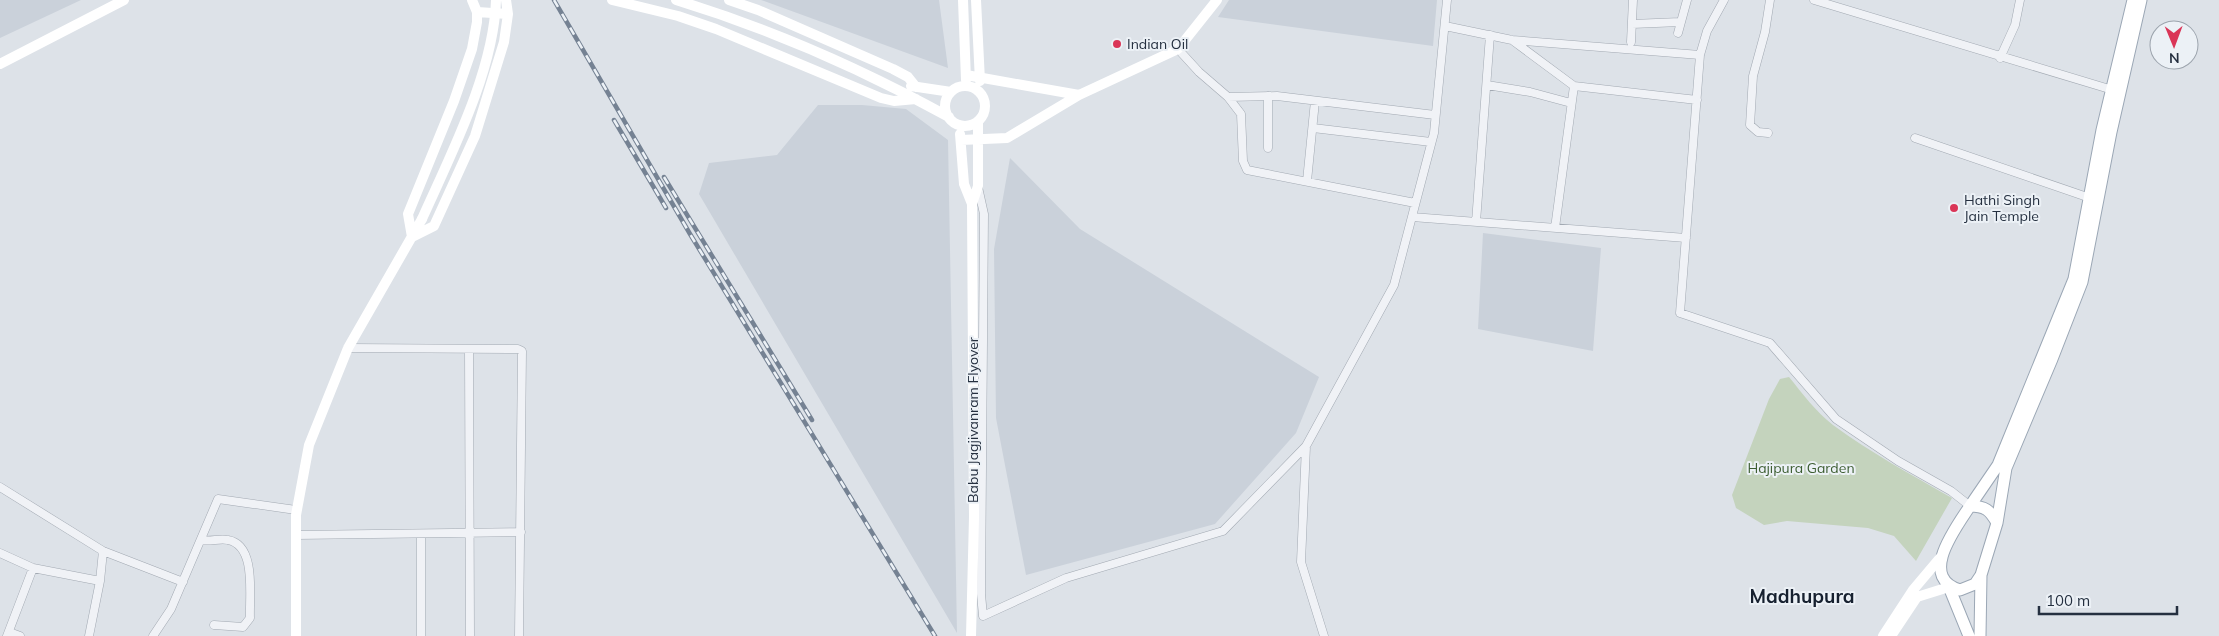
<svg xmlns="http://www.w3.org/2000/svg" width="2219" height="636" viewBox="0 0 2219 636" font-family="Mulish,sans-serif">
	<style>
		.built { fill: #cad1da }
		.green { fill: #c4d3bd }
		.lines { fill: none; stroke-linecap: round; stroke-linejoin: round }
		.street-casing { stroke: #a2a9b2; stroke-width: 9 }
		.primary-casing { stroke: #9ba7b5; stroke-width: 13 }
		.street { stroke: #f0f2f6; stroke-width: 8 }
		.secondary { stroke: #fff; stroke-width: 10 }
		.primary { stroke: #fff; stroke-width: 11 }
		.rail-casing { stroke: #758293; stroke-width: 4.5 }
		.rail { stroke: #ecf1f6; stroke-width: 2.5; stroke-dasharray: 8; stroke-linecap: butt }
		.secondary-bridge { stroke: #fff; stroke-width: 10 }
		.poi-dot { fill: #da3557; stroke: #ecf1f6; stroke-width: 2 }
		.labels { text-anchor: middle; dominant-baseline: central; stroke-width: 4; stroke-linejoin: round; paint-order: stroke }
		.poi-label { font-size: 14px; fill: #253040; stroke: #ecf1f6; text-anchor: start }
		.street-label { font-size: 14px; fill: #253040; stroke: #ecf1f6 }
		.park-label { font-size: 14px; fill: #3c5d31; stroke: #ecf1f6 }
		.district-label { font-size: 19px; font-weight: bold; fill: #172130; stroke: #ecf1f6 }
	</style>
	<rect width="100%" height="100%" fill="#dde2e8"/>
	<!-- built -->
	<path class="built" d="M0 0H81L0 38Z
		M761 0H939L948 68Z
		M1229 0H1437L1433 46 1218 17Z
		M818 105H862L906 109 948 140 957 633 699 194 709 163 777 155Z
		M1010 158 1080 229 1319 377 1296 433 1215 524 1026 575 996 418 994 249Z
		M1483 233 1601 248 1593 351 1478 329Z"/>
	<!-- green -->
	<path class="green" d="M1789 377C1802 393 1816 412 1833 425 1871 453 1912 475 1952 498L1916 561 1894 536 1868 528 1787 521 1764 525 1736 508 1732 495 1769 399 1780 379Z"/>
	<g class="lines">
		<defs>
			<path id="street" d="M1724 0 1707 31 1700 55 1680 313 1770 343 1836 419 1898 461 1951 491 1970 506
				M1814 0 2116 91
				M1632 24 1680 22
				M1445 26 1512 40 1700 55
				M1678 33 1687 0
				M1512 40 1574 86 1697 100
				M1631 42 1633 0
				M1178 49 1199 72 1228 97 1241 114 1243 161 1247 170 1415 203
				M2000 58 2015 25 2020 0
				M1487 85 1530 92 1571 103
				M1268 96V148
				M1228 97 1277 96 1435 115
				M1313 128 1431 142
				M1768 133 1758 132 1750 125 1753 76 1765 32 1770 0
				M1915 138 2090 198
				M1307 181 1315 101
				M978 187 984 214 981 594 983 616 1066 578 1223 531 1306 446 1394 285 1434 133 1447 0
				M1412 217 1686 238
				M1476 222 1490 35
				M1555 228 1574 86
				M348 348 518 349 522 351 519 636
				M469 349 470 636
				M1306 446 1301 562 1324 636
				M0 487 103 551 100 581 89 636
				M296 535 521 532
				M201 540C210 542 220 538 228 540 257 545 249 597 250 618L243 627 214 625
				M103 551 183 582
				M0 553 33 568
				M9 632 20 636
				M7 636 33 568 100 581
				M153 636 171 609 218 499 296 510
				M421 636V534"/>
			<path id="primary" d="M1970 506 1998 465 2074 279 2102 130 2133 0
				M1970 506C1985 506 1990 510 1997 523L1981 575 1975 584 1960 590C1918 577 1955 529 1970 506Z
				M1997 523 2006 468 2052 359 2082 282 2111 132 2141 0
				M1949 587 1969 636
				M1980 636 1981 575"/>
		</defs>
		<!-- street casing -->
		<use href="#street" class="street-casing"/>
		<!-- primary casing -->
		<use href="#primary" class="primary-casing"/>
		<!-- street -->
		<use href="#street" class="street"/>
		<!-- secondary -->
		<path class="secondary" d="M472 0 477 12V22L472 49 454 101 408 214 412 237 434 226 475 136 504 42 508 14 506 0
			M612 0 678 16 716 29 881 98 894 101 916 99
			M676 0C771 29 862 69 949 117
			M729 0 758 10 893 69 908 77 916 87
			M963 0 966 80
			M976 0 980 81
			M477 12 508 14
			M0 64 124 0
			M966 75 1079 95
			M911 86 951 92
			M945 106a20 20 0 1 1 40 0a20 20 0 1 1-40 0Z
			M960 134 964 184 972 204
			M961 140 1007 138 1079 95 1178 49 1217 0
			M296 636V515L309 445 348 348 422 219
			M971 636 974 517 972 204 978 186V121
			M1883 636 1913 590 1940 558
			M1891 636 1917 597 1949 587"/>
		<!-- primary -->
		<use href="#primary" class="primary"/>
		<defs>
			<path id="rail" d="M554 0 690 234 935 636
				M614 120 666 208
				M664 177 812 420"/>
		</defs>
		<!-- rail casing -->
		<use href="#rail" class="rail-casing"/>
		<!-- rail -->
		<use href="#rail" class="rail"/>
		<!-- secondary-bridge -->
		<path class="secondary-bridge" d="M422 219C451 154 494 71 496 0"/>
	</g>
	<!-- markers -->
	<g class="poi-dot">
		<circle cx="1117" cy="44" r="5"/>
		<circle cx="1954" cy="208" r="5"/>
	</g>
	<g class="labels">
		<!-- poi labels -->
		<g class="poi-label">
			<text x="1127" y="44">Indian Oil</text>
			<text x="1964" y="200">Hathi Singh<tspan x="1964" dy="16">Jain Temple</tspan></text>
		</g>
		<!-- street labels -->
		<g class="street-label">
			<text transform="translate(973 420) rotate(-90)">Babu Jagjivanram Flyover</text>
		</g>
		<!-- park labels -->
		<g class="park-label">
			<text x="1801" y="468">Hajipura Garden</text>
		</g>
		<!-- district labels -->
		<g class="district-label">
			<text x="1802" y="596">Madhupura</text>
		</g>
	</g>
	<!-- north arrow -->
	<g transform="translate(2174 45) rotate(179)"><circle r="24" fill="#ecf1f6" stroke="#9ca4ad"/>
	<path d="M0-4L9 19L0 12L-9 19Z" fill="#da3557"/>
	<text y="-8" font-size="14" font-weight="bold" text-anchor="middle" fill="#253040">N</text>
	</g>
	<!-- scale -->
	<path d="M2039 606v8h138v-8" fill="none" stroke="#253040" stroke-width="2.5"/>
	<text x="2046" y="606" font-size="15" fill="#253040" stroke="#ecf1f6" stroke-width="4" paint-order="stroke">100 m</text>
</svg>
